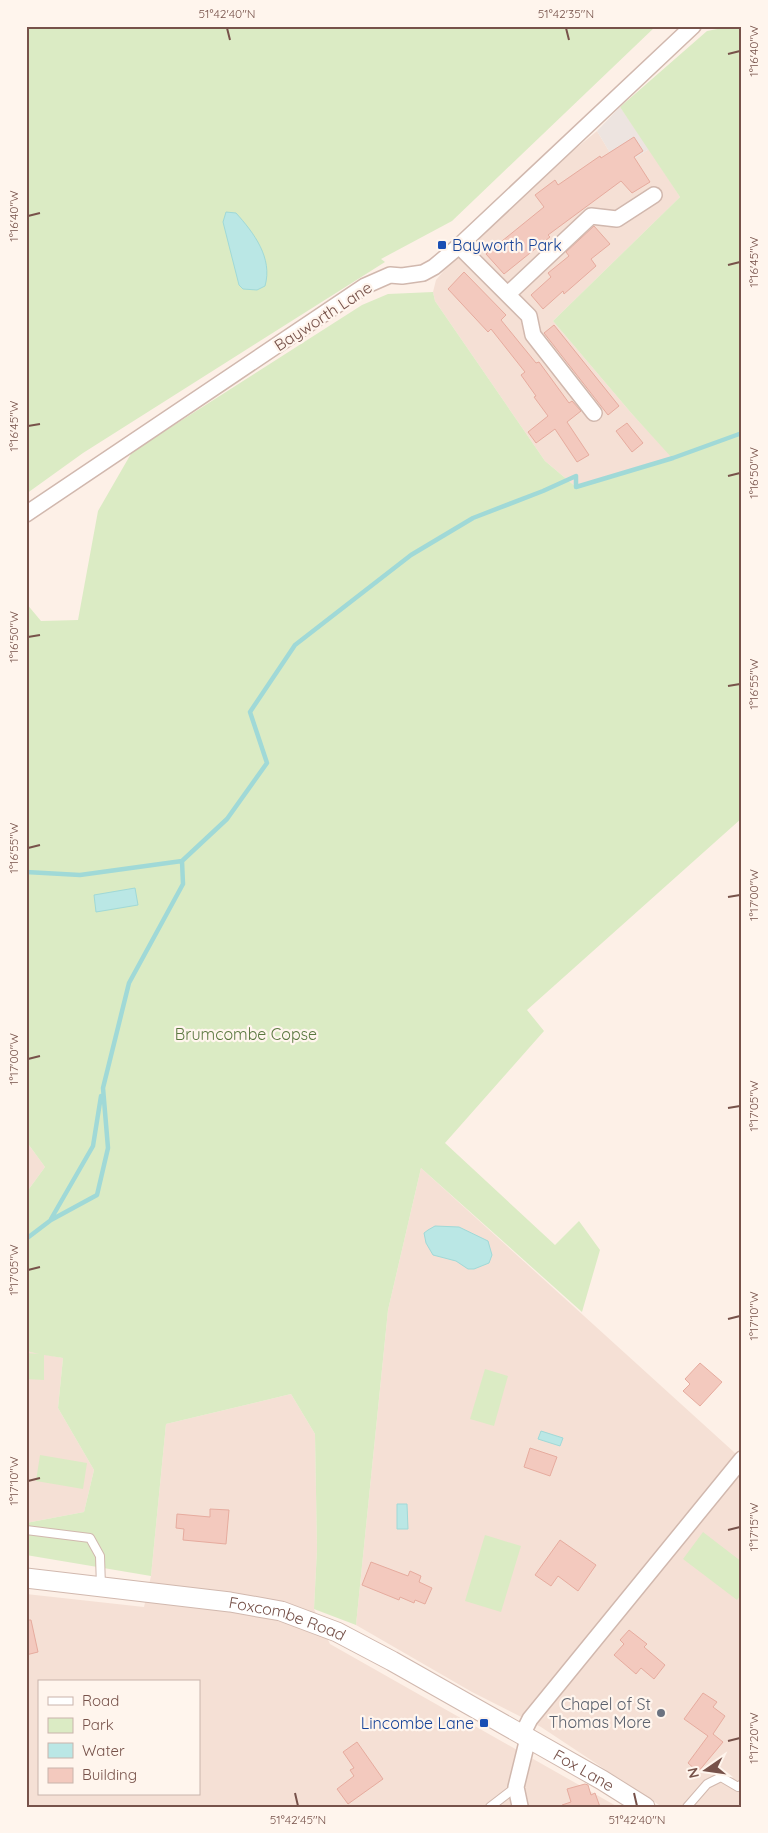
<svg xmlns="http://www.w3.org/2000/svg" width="768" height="1833" viewBox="0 0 768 1833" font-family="Quicksand,sans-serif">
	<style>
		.residential { fill: #f5e0d5; fill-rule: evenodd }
		.industrial { fill: #ede4e0 }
		.green { fill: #dbebc4 }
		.water { fill: #bae7e5; stroke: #a0d9d7 }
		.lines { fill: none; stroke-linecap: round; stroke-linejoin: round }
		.stream { stroke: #a0d9d7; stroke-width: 4.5 }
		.building { fill: #f3c9be; stroke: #e6ab9e }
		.service-casing { stroke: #d1b8ae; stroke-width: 10 }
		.minor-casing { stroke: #d1b8ae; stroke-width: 18 }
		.tertiary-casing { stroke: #d1b8ae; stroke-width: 21 }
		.service { stroke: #fff; stroke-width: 8 }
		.minor { stroke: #fff; stroke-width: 15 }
		.tertiary { stroke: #fff; stroke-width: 19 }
		.ticks { fill: none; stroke: #77524a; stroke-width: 2 }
		.transit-dot { fill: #1a4fb4; stroke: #fff5ed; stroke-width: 2 }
		.worship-dot { fill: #6b7280; stroke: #fff5ed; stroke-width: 2 }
		.labels { text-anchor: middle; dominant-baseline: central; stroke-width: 4.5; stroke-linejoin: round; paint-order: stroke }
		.transit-label { font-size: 16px; fill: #164399; stroke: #fff5ed; text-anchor: start }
		.street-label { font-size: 16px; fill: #77524a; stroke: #fff5ed }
		.park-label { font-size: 16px; fill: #5a773f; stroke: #fff5ed }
		.worship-label { font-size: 16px; fill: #5b616d; stroke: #fff5ed; text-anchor: end }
		.neatline { fill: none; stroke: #77524a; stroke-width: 2 }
		.ticks-label { font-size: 12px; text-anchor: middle; fill: #77524a }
	</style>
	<rect width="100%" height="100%" fill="#fdf0e7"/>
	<!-- residential -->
	<path class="residential" d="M597 131 619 168 649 149 680 197 553 321 632 414 673 458 576 487 545 461 435 301 433 292 436 280 452 261 557 164Z
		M26 1141 45 1167 26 1193Z
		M421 1168 735 1453 742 1456V1807H662L541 1727 472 1692 356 1625 388 1310Z
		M26 1351 63 1358 58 1408 94 1470 84 1512 26 1523Z
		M291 1394 315 1434 317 1549 314 1609 330 1644 618 1807H26V1594L144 1607 151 1576 166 1424ZM39 1682H199V1794H39Z"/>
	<!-- industrial -->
	<path class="industrial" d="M620 107 649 149 619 168 597 131Z"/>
	<!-- green -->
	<path class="green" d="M26 26H656L452 221 381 259 385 262 83 453 26 494Z
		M733 26H742V818L527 1010 544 1031 445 1143 555 1245 579 1221 600 1250 582 1312 421 1168 388 1310 356 1625 314 1609 317 1549 315 1434 291 1394 166 1424 151 1576 26 1555V1523L84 1512 94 1470 58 1408 63 1358 44 1355V1380L26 1379V1353L39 1354 26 1351V1193L45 1167 26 1141V603L41 621 78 620 98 511 132 452 362 305 388 294 433 292 435 301 545 461 576 487 672 458 632 414 553 321 680 197 620 107 707 31Z
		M485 1369 508 1376 494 1426 470 1419Z
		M40 1455 87 1463 83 1489 36 1481Z
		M703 1532 742 1562V1593L737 1600 683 1559Z
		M485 1535 521 1546 501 1612 465 1601Z"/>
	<!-- water -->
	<path class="water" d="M226 212 236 213C254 233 273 258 265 286L257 290 243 289 239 285 223 222Z
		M135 888 138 905 96 912 94 895Z
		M435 1226 459 1227 488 1241 492 1255 489 1263 474 1269H468L456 1261 433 1255 426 1243 424 1233 428 1230Z
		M541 1431 563 1438 560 1446 538 1439Z
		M397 1504H407L408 1529H397Z"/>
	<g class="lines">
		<!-- stream -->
		<path class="stream" d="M26 872 80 875 182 861 227 819 267 763 250 712 295 645 411 555 473 518 543 491 576 476V487L673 458 742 433
			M51 1219 93 1146 101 1096
			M26 1239 51 1220 97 1195 108 1148 103 1088 129 983 183 884 182 861"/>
	</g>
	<!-- building -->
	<path class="building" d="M634 137 643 151 634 157 650 182 632 193 621 181 548 235 550 237 504 274 486 254 544 207 535 195 555 180 558 185 600 156 601 158Z
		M594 226 610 244 591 259 596 266 564 294 563 291 543 309 531 295 551 277 548 273 569 256 566 252Z
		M464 272 506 315 501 320 536 363 539 362 569 403 572 401 581 411 567 422 589 455 577 462 555 429 536 443 528 432 548 416 534 397 536 396 521 375 525 372 491 329 488 332 448 289Z
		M554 325 619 406 608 415 544 333Z
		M627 423 643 443 632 452 616 431Z
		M700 1363 722 1382 700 1406 683 1391 690 1384 685 1379Z
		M530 1448 557 1457 550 1476 524 1467Z
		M210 1509 229 1510 226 1544 183 1540 184 1529 176 1528 177 1514 210 1517Z
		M560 1540 596 1565 578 1591 558 1576 551 1586 535 1575Z
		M371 1562 408 1576 410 1571 421 1576 419 1582 432 1588 425 1604 415 1600 414 1603 400 1597 399 1600 362 1585Z
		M26 1620H31L38 1652 26 1655Z
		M629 1630 647 1644 644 1647 665 1665 654 1679 641 1668 636 1674 614 1655 624 1644 620 1640Z
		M703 1693 717 1702 713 1707 725 1716 713 1734 723 1742 698 1772 688 1763 708 1736 684 1719Z
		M357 1742 383 1779 348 1804 337 1789 354 1776 350 1770 354 1768 343 1752Z
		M585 1784 588 1785 591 1795 595 1793 600 1807H562V1805L571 1802 567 1789Z"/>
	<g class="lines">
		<defs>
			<path id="service" d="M26 1530 90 1538 100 1556 101 1587
				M490 1807 516 1787
				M687 1807 707 1784 721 1777 738 1787 742 1784"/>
			<path id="minor" d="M459 246 529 316 533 335 594 413
				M508 294 591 216 617 219 654 195
				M26 514 365 286 390 275 402 276 423 273 434 267 459 246 693 26
				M522 1735 530 1719 742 1459
				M520 1806 516 1787 528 1738"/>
			<g id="tertiary">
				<path id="s1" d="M26 1578 230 1602 281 1611 337 1632 392 1661 602 1780 645 1807"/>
			</g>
		</defs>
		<!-- service casing -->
		<use href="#service" class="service-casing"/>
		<!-- minor casing -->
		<use href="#minor" class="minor-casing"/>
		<!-- tertiary casing -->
		<use href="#tertiary" class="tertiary-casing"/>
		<!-- service -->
		<use href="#service" class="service"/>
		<!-- minor -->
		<use href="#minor" class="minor"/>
		<!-- tertiary -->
		<use href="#tertiary" class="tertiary"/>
	</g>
	<!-- ticks -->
	<path class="ticks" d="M227 28 230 40M566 28 569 40M728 54 740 51M28 216 40 213M728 265 740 262M28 426 40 424M728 476 740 473M28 637 40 635M728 686 740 684M28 848 40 845M728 897 740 895M28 1059 40 1056M728 1108 740 1106M28 1270 40 1267M728 1319 740 1316M28 1481 40 1478M728 1530 740 1527M728 1741 740 1738M295 1793 298 1806M634 1793 637 1806"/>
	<!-- markers -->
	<g class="transit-dot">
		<rect x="437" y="240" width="10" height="10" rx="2.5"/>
		<rect x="479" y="1718" width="10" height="10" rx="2.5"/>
	</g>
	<circle class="worship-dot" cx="661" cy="1713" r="5"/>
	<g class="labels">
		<!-- transit labels -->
		<g class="transit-label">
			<text x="452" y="245">Bayworth Park</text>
			<text x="474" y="1723" text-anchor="end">Lincombe Lane</text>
		</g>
		<!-- street labels -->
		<g class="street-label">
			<text transform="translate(323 316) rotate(-33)">Bayworth Lane</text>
			<text stroke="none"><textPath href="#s1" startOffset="265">Foxcombe Road</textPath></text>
			<text stroke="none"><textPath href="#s1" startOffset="600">Fox Lane</textPath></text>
		</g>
		<!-- park labels -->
		<g class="park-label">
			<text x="246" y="1034">Brumcombe Copse</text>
		</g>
		<!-- worship labels -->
		<g class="worship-label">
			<text x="651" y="1704">Chapel of St<tspan x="651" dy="18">Thomas More</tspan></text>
		</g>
	</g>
	<!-- border -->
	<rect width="768" height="1833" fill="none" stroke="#fff5ed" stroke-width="55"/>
	<!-- legend -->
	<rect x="38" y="1680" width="162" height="115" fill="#fff5ed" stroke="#c9b4ac"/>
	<rect x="48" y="1697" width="25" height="8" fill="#ffffff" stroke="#c9b4ac"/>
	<text x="82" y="1706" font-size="15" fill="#77524a">Road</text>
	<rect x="48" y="1718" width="25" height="15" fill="#dbebc4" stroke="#c9b4ac"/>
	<text x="82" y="1730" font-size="15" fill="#77524a">Park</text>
	<rect x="48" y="1743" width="25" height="15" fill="#bae7e5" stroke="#c9b4ac"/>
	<text x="82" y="1756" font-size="15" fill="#77524a">Water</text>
	<rect x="48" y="1768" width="25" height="15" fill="#f3c9be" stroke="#c9b4ac"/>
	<text x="82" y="1780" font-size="15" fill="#77524a">Building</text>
	<!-- north arrow -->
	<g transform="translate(706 1770) rotate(257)" stroke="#fff5ed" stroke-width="4" paint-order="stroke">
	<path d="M0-4L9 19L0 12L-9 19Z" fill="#77524a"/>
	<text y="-8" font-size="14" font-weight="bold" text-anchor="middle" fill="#77524a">N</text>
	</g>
	<rect x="28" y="28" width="712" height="1778" class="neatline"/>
	<g class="ticks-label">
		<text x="227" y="18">51°42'40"N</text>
		<text x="566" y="18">51°42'35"N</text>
		<text transform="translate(754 51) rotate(-90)" y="4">1°16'40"W</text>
		<text transform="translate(14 216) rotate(-90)" y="4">1°16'40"W</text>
		<text transform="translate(754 262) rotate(-90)" y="4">1°16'45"W</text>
		<text transform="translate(14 426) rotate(-90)" y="4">1°16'45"W</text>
		<text transform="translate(754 473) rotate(-90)" y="4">1°16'50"W</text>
		<text transform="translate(14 637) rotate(-90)" y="4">1°16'50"W</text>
		<text transform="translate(754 684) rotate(-90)" y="4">1°16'55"W</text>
		<text transform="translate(14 848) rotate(-90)" y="4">1°16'55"W</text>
		<text transform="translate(754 895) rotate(-90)" y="4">1°17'00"W</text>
		<text transform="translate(14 1059) rotate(-90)" y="4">1°17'00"W</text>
		<text transform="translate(754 1106) rotate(-90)" y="4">1°17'05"W</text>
		<text transform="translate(14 1270) rotate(-90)" y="4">1°17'05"W</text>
		<text transform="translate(754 1316) rotate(-90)" y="4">1°17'10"W</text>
		<text transform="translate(14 1481) rotate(-90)" y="4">1°17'10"W</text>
		<text transform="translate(754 1527) rotate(-90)" y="4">1°17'15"W</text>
		<text transform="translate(754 1738) rotate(-90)" y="4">1°17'20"W</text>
		<text x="298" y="1824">51°42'45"N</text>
		<text x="637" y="1824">51°42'40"N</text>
	</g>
</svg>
